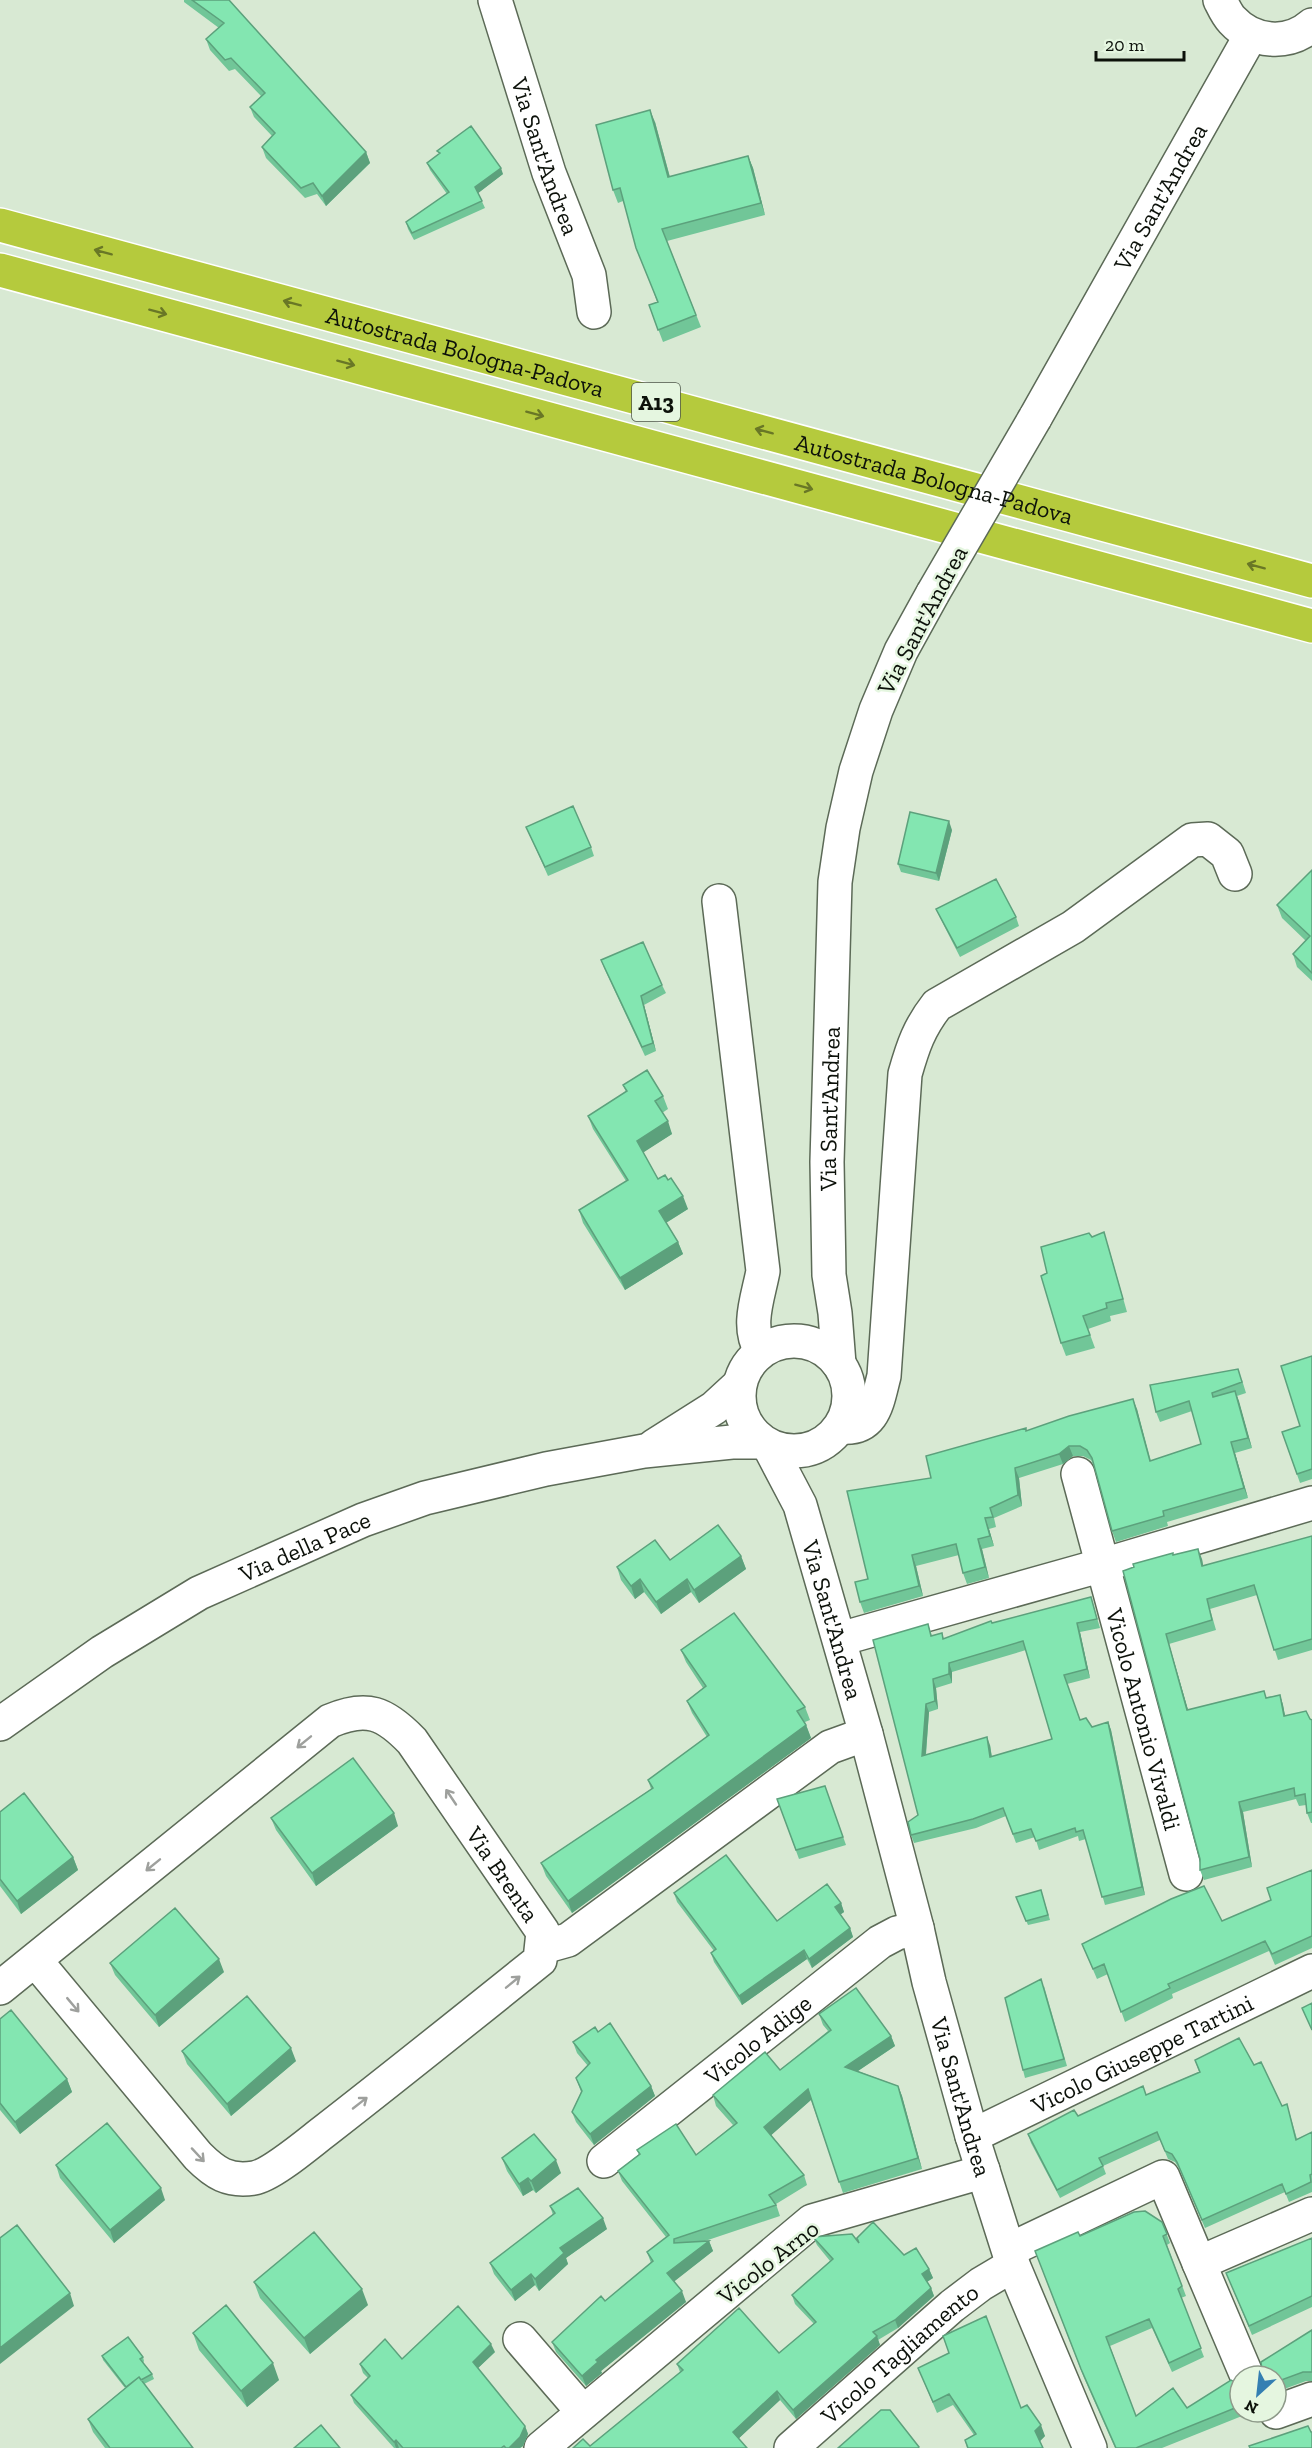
<svg xmlns="http://www.w3.org/2000/svg" width="1312" height="2448" viewBox="0 0 1312 2448" font-family="'Zilla Slab',serif">
	<style>
		.lines { fill: none; stroke-linecap: round; stroke-linejoin: round }
		.minor-casing { stroke: #5c6a57; stroke-width: 36 }
		.highway-casing { stroke: #fff; stroke-width: 36 }
		.minor { stroke: #fff; stroke-width: 33 }
		.highway { stroke: #b5ca3d; stroke-width: 33 }
		.minor-bridge-casing { stroke: #5c6a57; stroke-width: 36; stroke-linecap: butt }
		.minor-bridge { stroke: #fff; stroke-width: 33 }
		.wall { fill: #71c698; fill-rule: evenodd }
		.shaded-wall { fill: #5ca17c }
		.building { fill: #83e6b1; stroke: #5ca17c; stroke-width: 1.5; fill-rule: evenodd }
		.oneway { stroke: #697726 }
		.oneway2 { stroke: #9ea09d }
		.labels { text-anchor: middle; dominant-baseline: central; stroke-width: 5; stroke-linejoin: round; paint-order: stroke }
		.shield { fill: #e5f6e0; stroke: #4d564a; stroke-width: 1.5 }
		.shield-label { font-size: 22px; font-weight: bold; fill: #0c110a }
		.street-label { font-size: 24px; fill: #0c110a; stroke: #e5f6e0 }
	</style>
	<rect width="100%" height="100%" fill="#d8e9d3"/>
	<g class="lines">
		<defs>
			<g id="minor">
				<path id="s1" d="M495 0 549 173 589 275 594 312"/>
				<path d="M1220 0C1223 6 1227 15 1232 20 1253 43 1288 46 1312 25"/>
				<path id="s2" d="M1035 418 1251 35"/>
				<path d="M719 901 763 1271C758 1298 746 1326 761 1351"/>
				<circle cx="794" cy="1396" r="55"/>
				<path id="s3" d="M839 1364 835 1313 829 1275 827 1162 835 882 843 828 856 771 876 710 901 651 933 593"/>
				<path d="M841 1427C875 1430 877 1402 884 1376L905 1074C913 1046 919 1028 937 1005L1073 927 1192 840 1208 839 1227 854 1235 874"/>
				<path d="M654 1446 714 1408 739 1385"/>
				<path id="s4" d="M769 1446 800 1505 866 1734 917 1928 929 1982 972 2136 1013 2265 1090 2448"/>
				<path id="s5" d="M1078 1474 1186 1874"/>
				<path d="M840 1639 1103 1565 1312 1503"/>
				<path id="s6" d="M0 1724 102 1652 199 1593 363 1520 425 1498 546 1469 644 1451 732 1442H762"/>
				<path d="M543 1947 568 1940 830 1747 866 1734"/>
				<path id="s7" d="M0 1988 330 1721C367 1705 385 1713 412 1741L543 1932 540 1960C469 2017 398 2074 326 2130 310 2142 272 2175 254 2178 228 2182 215 2173 198 2156L35 1960"/>
				<path id="s8" d="M972 2136 1312 1971"/>
				<path id="s9" d="M604 2161 880 1942 897 1933 917 1928"/>
				<path d="M1009 2250 1163 2177 1199 2263"/>
				<path d="M520 2339 583 2412"/>
				<path d="M1247 2376 1199 2263 1312 2214"/>
				<path d="M1276 2412 1312 2399"/>
				<path d="M541 2448 812 2221 968 2176 983 2170"/>
				<path id="s10" d="M791 2448 952 2306 981 2284 1013 2265"/>
			</g>
			<g id="highway">
				<path id="s11" d="M0 225 1312 581"/>
				<path d="M0 270 1312 626"/>
			</g>
		</defs>
		<!-- minor casing -->
		<use href="#minor" class="minor-casing"/>
		<!-- highway casing -->
		<use href="#highway" class="highway-casing"/>
		<!-- minor -->
		<use href="#minor" class="minor"/>
		<!-- highway -->
		<use href="#highway" class="highway"/>
		<defs>
			<path id="minor-bridge" d="M933 593 1035 418"/>
		</defs>
		<!-- minor-bridge casing -->
		<use href="#minor-bridge" class="minor-bridge-casing"/>
		<!-- minor-bridge -->
		<use href="#minor-bridge" class="minor-bridge"/>
	</g>
	<!-- wall -->
	<path class="wall" d="M184 0H229L366 152 370 163 326 206 317 194 305 198 266 158 262 147 272 136 254 117 250 107 261 96 235 69 229 71 210 50 206 39 219 28 184 2Z
		M655 122 670 177 748 156 753 168 765 215 667 241 701 327 663 342 649 305 657 302 623 201 618 203 613 190Z
		M437 151 503 174 478 193 485 208 414 240 408 229 406 222 447 194 430 170 427 163 439 154Z
		M526 827 591 847 594 856 548 876Z
		M952 830 939 881 901 872 898 864Z
		M1312 870V981L1297 967 1293 954 1306 941 1282 918 1277 905Z
		M936 909 1016 917 1019 926 960 957 940 918Z
		M601 960 662 985 666 993 644 1005 656 1051 645 1056 604 968Z
		M623 1085 663 1096 668 1109 662 1113 672 1134 643 1152 658 1179 688 1209 666 1223 678 1242 683 1254 625 1290 583 1223 579 1210 626 1181 593 1129 588 1116 626 1092Z
		M1092 1237 1108 1245 1127 1312 1110 1316 1111 1321 1088 1329 1095 1348 1066 1356 1061 1343 1047 1273Z
		M1312 1356V1479L1300 1483 1282 1432 1300 1426Z
		M1242 1380 1246 1393 1237 1396 1252 1448 1235 1453 1248 1498 1167 1522 1168 1526 1116 1542 1112 1531 1094 1466 1091 1460 1083 1456H1073L1063 1464 1019 1478 1022 1506 994 1518 996 1527 989 1529 994 1546 982 1549 989 1578 967 1584 963 1573 959 1555 916 1566 923 1596 864 1613 860 1602 868 1579 931 1478 1027 1431 1137 1409 1151 1461 1201 1444 1192 1411 1160 1422 1156 1412Z
		M1312 1536V1650L1278 1660 1257 1595 1210 1609 1216 1630 1169 1644 1188 1710 1280 1695 1283 1705 1285 1716 1312 1720V1823H1311L1307 1813 1306 1805 1299 1806 1296 1799 1243 1812 1252 1867 1204 1880 1200 1870V1859L1123 1571 1173 1555 1202 1559 1203 1566Z
		M741 1556 746 1569 699 1603 691 1592 661 1614 644 1592 635 1599 621 1580 617 1567 670 1560Z
		M1091 1597 1100 1628 1080 1632 1090 1678 1067 1684 1080 1720 1092 1727 1108 1722 1111 1730 1145 1895 1105 1905 1086 1839 1079 1841 1078 1836 1039 1850 1035 1837 1016 1843 1006 1816 976 1828 914 1843 911 1835 918 1815 928 1624 932 1636 942 1633 944 1639 992 1623ZM1026 1650 1052 1739 992 1757 990 1745 926 1755 929 1712 938 1709 936 1688 952 1683V1672Z
		M681 1650 805 1707 810 1720 805 1722 811 1738 572 1913 546 1876 541 1863 651 1789 648 1780 707 1737 692 1713 687 1701 703 1688 686 1662Z
		M825 1786 846 1845 799 1859 777 1799Z
		M0 1812 73 1857 78 1870 21 1914 0 1886Z
		M271 1818 398 1826 316 1886 276 1830Z
		M1312 1870V1948L1275 1965 1269 1951 1172 1994 1173 1998 1125 2022 1108 1974 1097 1979 1082 1944 1222 1921 1271 1900Z
		M1041 1890 1050 1920 1028 1925 1016 1897Z
		M674 1893 777 1921 841 1903 844 1912 840 1915 850 1928 853 1937 812 1968 807 1959 742 2005 714 1962 711 1953 714 1951 677 1902Z
		M110 1963 224 1972 159 2027 115 1975Z
		M1044 1986 1067 2066 1025 2078 1023 2070Z
		M819 2014 891 2036 895 2046 858 2071 898 2086 902 2096 922 2169 843 2193 811 2100 771 2135 804 2175 807 2185 776 2204 780 2216 705 2241H709L713 2251 674 2281 686 2302 601 2371 602 2373 586 2386 556 2352 552 2342 605 2301 651 2263 647 2252 666 2237 622 2181 618 2171 639 2155 637 2150 696 2155 733 2125 716 2106 713 2095 780 2070 828 2031 823 2025Z
		M0 2019 67 2079 72 2092 20 2134 0 2110Z
		M598 2032 651 2086 655 2096 594 2145 576 2122 572 2112 581 2092 576 2078 588 2066 577 2053 573 2042Z
		M182 2051 296 2061 231 2116 187 2064Z
		M1195 2060 1254 2065 1282 2106 1287 2104 1297 2139 1312 2132V2192L1289 2202 1285 2192 1205 2228 1180 2170 1175 2162 1168 2159 1160 2140 1103 2166 1106 2174 1060 2198 1031 2143 1028 2134 1078 2116 1146 2095 1199 2072Z
		M502 2158 561 2173 536 2193 533 2190 523 2196 507 2171Z
		M56 2165 165 2200 114 2243 60 2178Z
		M550 2206 607 2229 566 2258 568 2264 539 2291 535 2285 515 2301 494 2274 490 2263 553 2215Z
		M1162 2222 1170 2243 1167 2245 1186 2296 1181 2298 1204 2357 1172 2372 1152 2328 1110 2346 1136 2416 1187 2408 1240 2385V2412H1252L1162 2448H1115L1084 2378 1035 2251 1080 2236Z
		M813 2237 859 2243 904 2255 929 2269 933 2278 927 2282 931 2288 934 2296 898 2328 878 2340 880 2345 796 2419 780 2400 739 2438 590 2446 680 2372 677 2364 779 2353 814 2324 795 2304 792 2295 830 2261 817 2245Z
		M1312 2238V2307L1252 2335 1226 2273Z
		M254 2282 368 2305 310 2354 260 2298Z
		M1312 2330V2381H1306L1276 2392V2376Z
		M193 2333 279 2380 247 2407 199 2350Z
		M495 2352 478 2368 525 2426 528 2434 523 2446 520 2448H394L354 2403 351 2395 368 2378 363 2373 360 2364 402 2359Z
		M102 2356 143 2357 144 2361 143 2363 152 2374 154 2379 144 2384 193 2448H105L93 2432 88 2419 125 2388 103 2360Z
		M918 2368 1021 2408 1045 2436 1040 2441 1043 2448H967L965 2440 974 2435 953 2405 937 2413Z"/>
	<!-- shaded-wall -->
	<path class="shaded-wall" d="M650 110 655 122 673 189 668 177Z
		M366 152 370 163 326 206 322 196Z
		M748 156 753 168 765 215 761 203Z
		M501 168 503 174 477 194 475 187Z
		M949 821 952 830 939 881 936 873Z
		M641 996 644 1005 656 1051 653 1043Z
		M668 1121 672 1134 641 1154 637 1141Z
		M683 1196 688 1209 664 1224 659 1211Z
		M678 1242 683 1254 625 1290 620 1278Z
		M1235 1391 1239 1401 1252 1448 1248 1438Z
		M1133 1399 1137 1409 1153 1472 1150 1461Z
		M1231 1442 1235 1453 1248 1498 1244 1488Z
		M1069 1446 1073 1456 1063 1464 1059 1454Z
		M1015 1468 1019 1478 1022 1506 1018 1495Z
		M985 1518 989 1529 994 1546 990 1536Z
		M978 1539 982 1549 989 1578 985 1567Z
		M1198 1549 1202 1559 1205 1576 1202 1566Z
		M912 1555 916 1566 923 1596 919 1586Z
		M741 1556 746 1569 699 1603 694 1590Z
		M640 1579 644 1592 635 1599 631 1586Z
		M687 1579 691 1592 661 1614 656 1602Z
		M1077 1623 1080 1632 1090 1678 1087 1669Z
		M1166 1634 1169 1644 1191 1720 1187 1710Z
		M949 1663 952 1672V1683L949 1674Z
		M933 1679 936 1688 938 1709 935 1701Z
		M1280 1695 1283 1705 1287 1726 1284 1716Z
		M926 1704 929 1712 925 1764 922 1756Z
		M1108 1722 1111 1730 1145 1895 1142 1887Z
		M806 1725 811 1738 572 1913 568 1901Z
		M987 1737 990 1745 993 1766 990 1757Z
		M1239 1802 1243 1812 1252 1867 1249 1857Z
		M394 1813 398 1826 316 1886 312 1873Z
		M73 1857 78 1870 21 1914 17 1901Z
		M841 1903 844 1912 838 1916 835 1907Z
		M850 1928 853 1937 812 1968 809 1959Z
		M804 1950 807 1959 742 2005 739 1996Z
		M219 1959 224 1972 159 2027 155 2015Z
		M891 2036 895 2046 849 2077 845 2067Z
		M291 2048 296 2061 231 2116 227 2104Z
		M67 2079 72 2092 20 2134 15 2122Z
		M651 2086 655 2096 594 2145 590 2134Z
		M898 2086 902 2096 922 2169 918 2158Z
		M808 2089 812 2099 768 2138 764 2127Z
		M556 2160 561 2173 536 2193 531 2181Z
		M528 2178 533 2190 523 2196 519 2184Z
		M161 2188 165 2200 114 2243 110 2230Z
		M603 2218 607 2229 566 2258 568 2264 539 2291 535 2279 560 2248Z
		M709 2241 713 2251 671 2284 667 2273Z
		M929 2269 933 2278 925 2283 922 2274Z
		M531 2274 535 2285 515 2301 511 2290Z
		M931 2288 934 2296 898 2328 895 2320Z
		M362 2289 368 2305 310 2354 304 2338Z
		M682 2291 686 2302 601 2371 602 2373 586 2386 582 2376 596 2360Z
		M70 2293 74 2306 0 2364V2348Z
		M877 2336 880 2345 796 2419 793 2410Z
		M491 2344 495 2352 476 2370 473 2362Z
		M273 2363 279 2380 247 2407 241 2391Z
		M777 2391 780 2400 736 2441 733 2432Z
		M1041 2425 1045 2436 1039 2442 1035 2431Z
		M525 2426 528 2434 523 2446 520 2448H509Z
		M396 2440 399 2448H396L394 2442Z"/>
	<!-- building -->
	<path class="building" d="M192 0H229L366 152 322 196 313 183 301 188 262 147 275 133 250 107 265 93 231 58 225 60 206 39 224 23Z
		M650 110 668 177 748 156 761 203 662 229 696 315 658 330 649 305 658 302 636 248 620 188 613 190 596 125Z
		M471 126 501 168 475 187 482 201 412 233 406 222 449 192 427 163 440 153 437 151Z
		M573 806 591 847 545 867 526 827Z
		M910 812 949 821 936 873 898 864Z
		M1312 870V973L1293 954 1310 936 1277 905Z
		M996 879 1016 917 957 948 936 909Z
		M643 942 662 985 641 996 653 1043 642 1047 601 960Z
		M647 1070 663 1096 655 1101 668 1121 637 1141 658 1179 665 1175 668 1180 671 1178 683 1196 659 1211 678 1242 620 1278 579 1210 628 1180 588 1116 627 1091 623 1085Z
		M1104 1232 1123 1299 1106 1303 1107 1308 1083 1316 1090 1335 1061 1343 1041 1276 1047 1273 1041 1247 1089 1233 1092 1237Z
		M1312 1356V1469L1297 1474 1282 1432 1300 1426 1281 1366Z
		M1238 1369 1242 1382 1212 1393 1213 1397 1235 1391 1248 1438 1231 1442 1244 1488 1163 1511 1164 1516 1112 1531 1092 1458 1087 1450 1080 1446H1069L1059 1454 1015 1468 1018 1495 990 1508 993 1517 985 1518 990 1536 978 1539 985 1567 963 1573 956 1544 912 1555 919 1586 860 1602 855 1582 868 1579 847 1491 931 1478 926 1456 1026 1428V1431L1069 1416 1133 1399 1150 1461 1201 1444 1189 1401 1156 1412 1150 1385Z
		M718 1525 741 1556 694 1590 687 1579 656 1602 640 1579 631 1586 617 1567 655 1540 670 1560Z
		M1312 1536V1639L1274 1650 1254 1585 1207 1599 1212 1620 1166 1634 1187 1710 1264 1691 1266 1698 1280 1695 1284 1716 1306 1711 1310 1719 1312 1720V1812L1307 1813 1305 1794 1295 1796 1294 1788 1239 1802 1249 1857 1200 1870V1859L1123 1571 1134 1567 1133 1564 1173 1553V1555L1198 1549 1202 1566Z
		M1091 1597 1097 1619 1077 1623 1087 1669 1064 1675 1080 1720 1086 1718 1092 1727 1108 1722 1142 1887 1102 1897 1083 1830 1076 1832 1075 1828 1036 1841 1031 1829 1013 1834 1003 1808 973 1819 911 1835 908 1822 918 1815 873 1640 928 1624 931 1636 942 1633 943 1639 991 1621 992 1623ZM1023 1641 1052 1739 990 1757 987 1737 922 1756 926 1704 935 1701 933 1679 949 1674V1663Z
		M734 1613 805 1707 797 1711 806 1725 568 1901 541 1863 653 1788 648 1780 709 1735 687 1701 706 1686 681 1650Z
		M353 1758 394 1813 312 1873 271 1818Z
		M825 1786 843 1837 796 1850 777 1799Z
		M24 1793 73 1857 17 1901 0 1879V1812Z
		M726 1855 777 1921 827 1884 841 1903 835 1907 850 1928 809 1959 804 1950 739 1996 711 1953 716 1949 674 1893Z
		M1312 1870V1936L1272 1954 1265 1941 1168 1984 1170 1988 1121 2012 1104 1964 1093 1969 1082 1944 1171 1899 1204 1886 1222 1921 1271 1900 1267 1888Z
		M1041 1890 1048 1915 1026 1921 1016 1897Z
		M175 1908 219 1959 155 2015 110 1963Z
		M1041 1979 1064 2059 1023 2070 1005 1998Z
		M856 1988 891 2036 845 2067 898 2086 918 2158 839 2182 808 2089 764 2127 804 2175 769 2195 776 2205 674 2239V2243L709 2241 667 2273 682 2291 596 2360 598 2362 582 2376 552 2342 601 2296 605 2301 653 2261 647 2252 669 2235 618 2171 640 2154 637 2150 676 2124 696 2155 737 2123 713 2095 765 2052 780 2070 831 2030 819 2014Z
		M247 1996 291 2048 227 2104 182 2051Z
		M1312 2003V2030L1302 2008Z
		M11 2010 67 2079 15 2122 0 2103V2019Z
		M610 2023 651 2086 590 2134 572 2112 582 2091 576 2078 590 2063 573 2042 595 2027 598 2032Z
		M1239 2038 1254 2065 1261 2062 1282 2106 1287 2104 1296 2140 1312 2132V2174L1310 2175 1311 2182 1286 2194 1282 2184 1202 2220 1177 2162 1172 2154 1165 2151 1157 2132 1099 2158 1103 2166 1057 2190 1028 2134 1074 2110 1078 2116 1143 2086 1146 2095 1200 2072 1195 2060Z
		M107 2123 161 2188 110 2230 56 2165Z
		M534 2134 556 2160 531 2181 528 2178 519 2184 502 2158Z
		M578 2188 603 2218 560 2248 564 2253 535 2279 531 2274 511 2290 490 2263 555 2213 550 2206Z
		M1145 2211 1162 2222 1167 2234 1163 2236 1182 2286 1178 2289 1201 2348 1169 2363 1149 2319 1106 2337 1136 2416 1173 2388 1187 2408 1231 2380 1240 2385V2406L1136 2448H1116L1081 2369 1035 2251 1078 2232 1080 2236 1134 2212Z
		M873 2222 904 2255 916 2248 929 2269 922 2274 931 2288 895 2320 873 2332 877 2336 793 2410 777 2391 733 2432 747 2448H573L583 2439 590 2446 683 2370 677 2364 739 2308 779 2353 816 2322 792 2295 833 2259 813 2237 852 2234 859 2243 857 2238Z
		M17 2225 70 2293 0 2348V2238Z
		M314 2232 362 2289 304 2338 254 2282Z
		M1312 2238V2296L1249 2326 1226 2273Z
		M226 2305 273 2363 241 2391 193 2333Z
		M458 2306 491 2344 473 2362 525 2426 520 2437 509 2448H506L504 2446 501 2448H403L396 2440 394 2442 351 2395 370 2376 360 2364 385 2339 402 2359Z
		M986 2316 1021 2408 1027 2405 1041 2425 1035 2431 1043 2448H968L965 2440 976 2434 949 2394 933 2402 918 2368 949 2353 943 2336Z
		M1312 2330V2372H1303L1276 2382V2376H1259L1262 2370 1261 2362Z
		M128 2337 143 2357 140 2359 152 2374 141 2380 139 2377 126 2387 102 2356Z
		M139 2377 193 2448H110L88 2419Z
		M881 2410H890L919 2447 918 2448H838Z
		M321 2425 340 2448H294Z
		M1308 2426 1311 2432H1312V2448H1250L1249 2446Z"/>
	<!-- one-way arrows -->
	<defs><path id="oneway-shaft" d="M-6 0H5M1.5-3L5.5 0L1.5 3" fill="none" stroke-width="1.6" stroke-linecap="round" stroke-linejoin="round" transform="scale(1.5)"/></defs>
	<g class="oneway">
		<use href="#oneway-shaft" transform="translate(103 252) rotate(-165)"/>
		<use href="#oneway-shaft" transform="translate(292 303) rotate(-165)"/>
		<use href="#oneway-shaft" transform="translate(158 312) rotate(15)"/>
		<use href="#oneway-shaft" transform="translate(346 363) rotate(15)"/>
		<use href="#oneway-shaft" transform="translate(535 414) rotate(15)"/>
		<use href="#oneway-shaft" transform="translate(764 431) rotate(-165)"/>
		<use href="#oneway-shaft" transform="translate(804 487) rotate(15)"/>
		<use href="#oneway-shaft" transform="translate(1256 566) rotate(-165)"/>
	</g>
	<g class="oneway2">
		<use href="#oneway-shaft" transform="translate(304 1742) rotate(141)"/>
		<use href="#oneway-shaft" transform="translate(451 1797) rotate(-124)"/>
		<use href="#oneway-shaft" transform="translate(153 1865) rotate(141)"/>
		<use href="#oneway-shaft" transform="translate(513 1982) rotate(-39)"/>
		<use href="#oneway-shaft" transform="translate(73 2005) rotate(50)"/>
		<use href="#oneway-shaft" transform="translate(360 2103) rotate(-38)"/>
		<use href="#oneway-shaft" transform="translate(198 2155) rotate(47)"/>
	</g>
	<g class="labels">
		<!-- shield labels -->
		<rect class="shield" x="632" y="383" width="48" height="38" rx="4.5"/>
		<g class="shield-label">
			<text x="656" y="402">A13</text>
		</g>
		<!-- street labels -->
		<g class="street-label">
			<text stroke="none"><textPath href="#s1" startOffset="164">Via Sant'Andrea</textPath></text>
			<text stroke="none"><textPath href="#s2" startOffset="254">Via Sant'Andrea</textPath></text>
			<text stroke="none"><textPath href="#s11" startOffset="482">Autostrada Bologna-Padova</textPath></text>
			<text stroke="none"><textPath href="#s11" startOffset="968">Autostrada Bologna-Padova</textPath></text>
			<text transform="translate(922 620) rotate(-62)">Via Sant'Andrea</text>
			<text stroke="none"><textPath href="#s3" startOffset="256">Via Sant'Andrea</textPath></text>
			<text stroke="none"><textPath href="#s6" startOffset="354">Via della Pace</textPath></text>
			<text stroke="none"><textPath href="#s4" startOffset="186">Via Sant'Andrea</textPath></text>
			<text stroke="none"><textPath href="#s5" startOffset="254">Vicolo Antonio Vivaldi</textPath></text>
			<text stroke="none"><textPath href="#s7" startOffset="678">Via Brenta</textPath></text>
			<text stroke="none"><textPath href="#s9" startOffset="196">Vicolo Adige</textPath></text>
			<text stroke="none"><textPath href="#s8" startOffset="189">Vicolo Giuseppe Tartini</textPath></text>
			<text stroke="none"><textPath href="#s4" startOffset="680">Via Sant'Andrea</textPath></text>
			<text transform="translate(768 2262) rotate(-38)">Vicolo Arno</text>
			<text stroke="none"><textPath href="#s10" startOffset="144">Vicolo Tagliamento</textPath></text>
		</g>
	</g>
	<!-- north arrow -->
	<g transform="translate(1258 2394) rotate(207)"><circle r="28" fill="#e5f6e0" stroke="#8e9a8a" stroke-width="1.5"/>
	<path d="M0-4.5L10 22L0 15L-10 22Z" fill="#347fb2"/>
	<text y="-9" font-size="16" font-weight="bold" text-anchor="middle" fill="#0c110a">N</text>
	</g>
	<!-- scale -->
	<path d="M1096 51v9h88v-9" fill="none" stroke="#0c110a" stroke-width="3"/>
	<text x="1105" y="51" font-size="18" fill="#0c110a" stroke="#e5f6e0" stroke-width="4.5" paint-order="stroke">20 m</text>
</svg>
